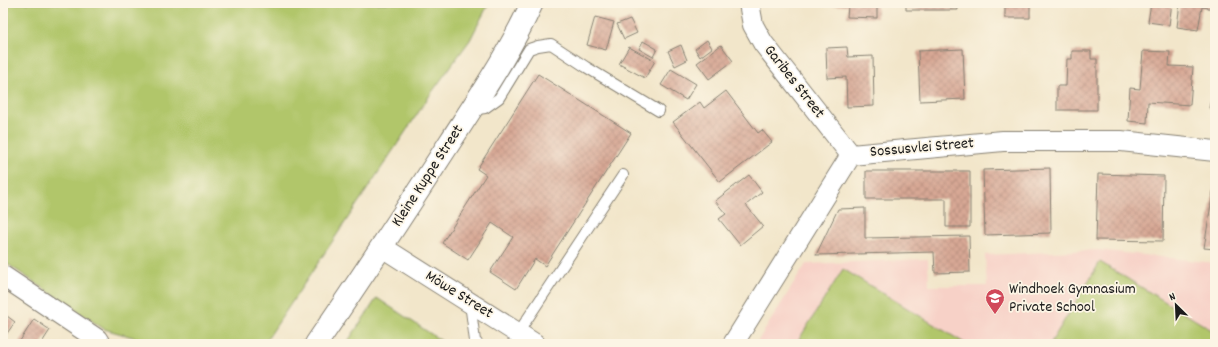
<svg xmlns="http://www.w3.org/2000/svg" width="1218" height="347" viewBox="0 0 1218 347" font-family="Dekko,sans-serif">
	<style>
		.built { fill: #f7d1c7 }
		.green { fill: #b1c66a; stroke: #667143 }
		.building { fill: url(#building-cross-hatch) }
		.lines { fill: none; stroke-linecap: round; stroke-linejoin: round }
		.service-casing { stroke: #878173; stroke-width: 12 }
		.minor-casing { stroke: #878173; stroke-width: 22 }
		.tertiary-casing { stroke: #878173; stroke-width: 24 }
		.service { stroke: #fff; stroke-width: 10 }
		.minor { stroke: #fff; stroke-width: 20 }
		.tertiary { stroke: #fff; stroke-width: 22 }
		.labels { text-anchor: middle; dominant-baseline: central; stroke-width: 3.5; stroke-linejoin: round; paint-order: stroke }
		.street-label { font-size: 16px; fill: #1c1c1c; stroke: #fcf5e5 }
		.poi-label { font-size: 16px; fill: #1c1c1c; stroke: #fcf5e5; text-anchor: start }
	</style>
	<defs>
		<pattern id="building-cross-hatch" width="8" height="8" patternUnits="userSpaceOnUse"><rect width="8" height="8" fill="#d7a794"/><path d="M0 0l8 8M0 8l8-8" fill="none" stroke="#b88f7f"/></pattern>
	</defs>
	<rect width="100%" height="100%" fill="#fcf5e5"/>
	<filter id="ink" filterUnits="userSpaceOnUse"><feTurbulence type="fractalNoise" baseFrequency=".025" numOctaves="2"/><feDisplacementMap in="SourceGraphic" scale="8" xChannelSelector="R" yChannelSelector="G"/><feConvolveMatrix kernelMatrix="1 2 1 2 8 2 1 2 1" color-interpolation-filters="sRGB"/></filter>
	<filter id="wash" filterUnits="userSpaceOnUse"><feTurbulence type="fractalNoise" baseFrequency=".012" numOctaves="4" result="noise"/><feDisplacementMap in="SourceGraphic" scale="16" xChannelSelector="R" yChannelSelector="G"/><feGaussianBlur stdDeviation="0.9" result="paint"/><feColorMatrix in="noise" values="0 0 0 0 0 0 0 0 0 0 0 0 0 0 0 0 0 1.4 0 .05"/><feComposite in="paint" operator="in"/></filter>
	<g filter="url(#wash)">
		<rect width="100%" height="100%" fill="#f2e6ca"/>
		<!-- built -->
		<path class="built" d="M1098 250 1215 263V344H756L806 264 928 259 929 286H987L985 255Z"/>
		<!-- green -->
		<path class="green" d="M3 3H489L470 40 432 92 264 344H152L147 341 104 329 3 261Z
			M1100 262 1215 332V344H1050Z
			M843 269 966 344H796Z
			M377 298 446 344H346Z"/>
		<g id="blocks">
			<!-- building -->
			<path class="building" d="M828 3H877V18L847 17 848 6 827 5Z
				M906 3H957L958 10H906Z
				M1005 3H1030V18H1005Z
				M1151 3H1172L1169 25 1148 22Z
				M1180 3H1215V9L1202 7 1198 30 1177 27Z
				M595 17 614 22 606 50 587 45Z
				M630 19 637 33 624 39 617 24Z
				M707 40 712 48 700 57 695 49Z
				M643 41 657 49 653 57 639 49Z
				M681 45 687 60 675 66 668 51Z
				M721 45 733 61 709 79 697 63Z
				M629 47 655 61 645 78 619 64Z
				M847 47 848 57 873 56 874 106 847 107 846 77 827 78 826 48Z
				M963 49 965 99 920 101 918 51Z
				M1072 51H1091V59H1097V110H1057V86H1066L1067 59H1072Z
				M1143 51 1170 52 1169 66 1193 67 1190 105 1148 102 1147 123 1128 121 1130 88 1140 89Z
				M671 69 696 84 686 100 661 85Z
				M538 74 631 133 545 266 535 259 516 289 490 272 513 237 492 223 468 260 442 243 486 175 477 169Z
				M1214 86H1215V109L1209 108Z
				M726 91 758 133 762 130 772 142 720 182 673 122 700 102 704 108Z
				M1050 168 1051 233 985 235 983 170Z
				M866 171H970V227H946V199H866Z
				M1098 174 1164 176 1163 241 1096 240Z
				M749 175 762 192 746 205 763 226 740 245 719 219 726 214 715 201Z
				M1214 185 1215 186V249L1204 248Z
				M865 208V238L969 236 970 272 935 273 934 252 816 255 838 209Z
				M3 313 15 322 3 339Z
				M34 319 50 330 41 344H18Z"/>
		</g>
	</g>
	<g filter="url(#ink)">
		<use href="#blocks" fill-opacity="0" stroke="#878173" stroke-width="1"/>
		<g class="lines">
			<defs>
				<path id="service" d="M472 110 485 108 499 98 529 49 538 46 551 44 586 67 659 111
					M470 303 475 341 478 344
					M518 333 623 175"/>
				<path id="minor" d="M749 3 753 25 763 43 851 155
					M382 247 535 344
					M3 276 97 339 100 344
					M733 344 851 155 1003 141H1121L1215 151"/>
				<path id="tertiary" d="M316 344C362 277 406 210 450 142 479 97 510 52 532 3"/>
			</defs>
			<!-- service casing -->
			<use href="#service" class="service-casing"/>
			<!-- minor casing -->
			<use href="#minor" class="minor-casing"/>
			<!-- tertiary casing -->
			<use href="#tertiary" class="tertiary-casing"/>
			<!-- service -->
			<use href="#service" class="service"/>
			<!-- minor -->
			<use href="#minor" class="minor"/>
			<!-- tertiary -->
			<use href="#tertiary" class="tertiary"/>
		</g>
	</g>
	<!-- icons -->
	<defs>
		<symbol id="school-pin" viewBox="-11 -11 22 30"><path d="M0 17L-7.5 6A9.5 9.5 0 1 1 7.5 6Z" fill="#d1495b" stroke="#fcf5e5"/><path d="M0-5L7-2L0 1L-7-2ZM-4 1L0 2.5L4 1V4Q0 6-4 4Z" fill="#fff"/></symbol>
	</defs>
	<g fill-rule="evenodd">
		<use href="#school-pin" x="984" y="287" width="22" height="30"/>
	</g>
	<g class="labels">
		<!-- street labels -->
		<g class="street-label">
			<text transform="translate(794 82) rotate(52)">Garibes Street</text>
			<text transform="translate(922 148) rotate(-5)">Sossusvlei Street</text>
			<text transform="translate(428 176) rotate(-57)">Kleine Kuppe Street</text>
			<text transform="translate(459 295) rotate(32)">Möwe Street</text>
		</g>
		<!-- poi labels -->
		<g class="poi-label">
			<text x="1009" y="289">Windhoek Gymnasium<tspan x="1009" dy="18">Private School</tspan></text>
		</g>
	</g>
	<!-- margin -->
	<rect width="1218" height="347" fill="none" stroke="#fcf5e5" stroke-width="16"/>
	<!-- north arrow -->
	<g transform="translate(1176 305) rotate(336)" stroke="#fcf5e5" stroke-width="3" paint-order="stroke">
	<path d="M0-3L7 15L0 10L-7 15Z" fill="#1c1c1c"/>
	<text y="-6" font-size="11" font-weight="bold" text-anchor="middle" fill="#1c1c1c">N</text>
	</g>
</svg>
